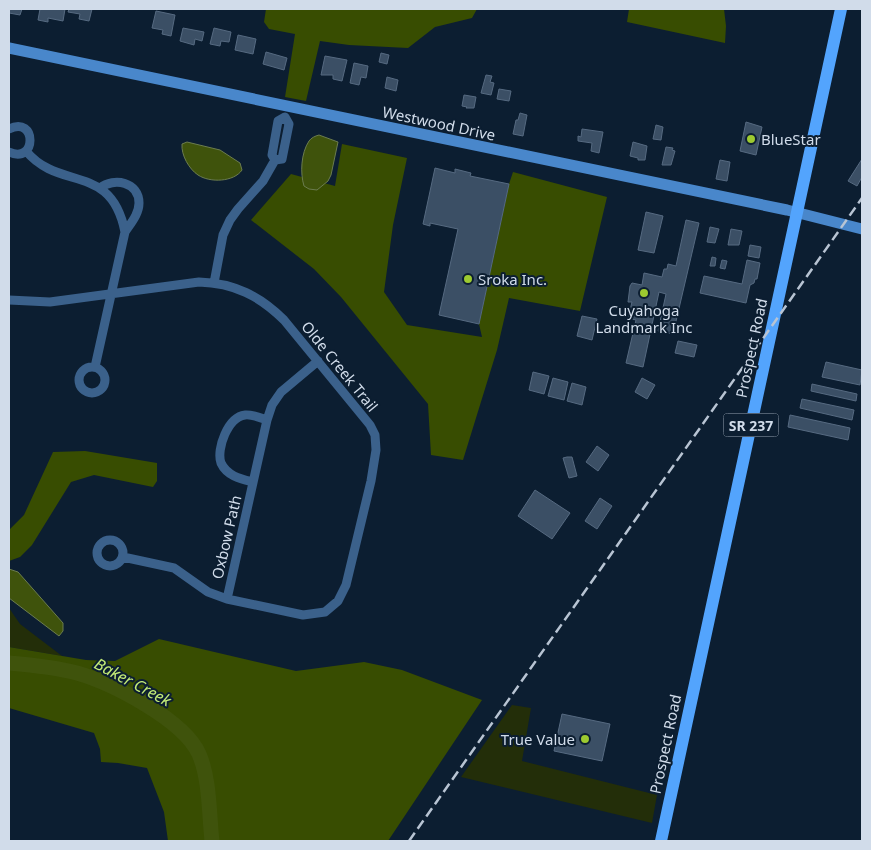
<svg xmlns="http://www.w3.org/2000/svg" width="871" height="850" viewBox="0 0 871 850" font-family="'Noto Sans',sans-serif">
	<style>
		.green { fill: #232e09 }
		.forest { fill: #384d01 }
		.water { fill: #3f530c; stroke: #6b7c4f }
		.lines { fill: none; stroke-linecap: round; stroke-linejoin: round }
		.river { stroke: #3f530c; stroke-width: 15 }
		.building { fill: #3b4f65; stroke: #566a81 }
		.street { stroke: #3b618b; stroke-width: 9 }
		.secondary { stroke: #4987cb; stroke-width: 11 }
		.primary { stroke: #53a4fd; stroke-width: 12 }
		.rail { stroke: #b8c4d3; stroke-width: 2.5; stroke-dasharray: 10 5; stroke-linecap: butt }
		.poi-dot { fill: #9dca30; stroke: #0c1e31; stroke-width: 2 }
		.labels { text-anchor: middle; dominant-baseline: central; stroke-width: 4; stroke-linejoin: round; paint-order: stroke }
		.shield { fill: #0c1e31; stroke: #96a3b2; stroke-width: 1 }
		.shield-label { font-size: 14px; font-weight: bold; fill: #d1dcea }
		.street-label { font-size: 15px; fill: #d1dcea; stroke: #0c1e31 }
		.poi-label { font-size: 15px; fill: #d1dcea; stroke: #0c1e31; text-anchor: start }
		.water-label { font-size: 16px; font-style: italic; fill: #c3eb77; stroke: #0c1e31 }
	</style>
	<rect width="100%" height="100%" fill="#0c1e31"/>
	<!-- green -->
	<path class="green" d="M9 608 20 624 62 656 9 647Z
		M512 705 531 708 522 761 657 795 652 823 461 777Z"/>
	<!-- forest -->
	<path class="forest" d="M266 9H477L472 18 435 27 408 48 349 45 320 41 306 101 285 97 295 34 269 29 264 22Z
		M629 9H724L726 26 725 43 627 22Z
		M342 144 407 158 393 225 384 292 407 325 482 337 479 324 509 184 513 172 607 197 580 311 509 298 497 350 463 460 431 455 428 404 341 297 314 269 251 220 291 174 335 186Z
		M85 451 157 463V481L153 487 94 475 71 482 32 545 20 557 9 561V530L24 515 53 452Z
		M159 639 296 671 364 662 402 670 482 700 388 841H168L164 812 147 768 118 763 101 762 100 749 94 733 9 708V647L86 660 115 661Z"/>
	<!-- water -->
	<path class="water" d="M319 135 338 142 331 175 328 181 317 190 309 189 304 186C300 173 301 153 309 141 311 138 315 136 319 135Z
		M187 142 220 150 240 163 242 170C234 182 210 183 198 175 189 169 181 155 182 144Z
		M9 569 18 572 63 623V631L59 636 9 598Z"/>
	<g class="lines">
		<!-- river -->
		<path class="river" d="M9 663C32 665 54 667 77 673 112 683 184 720 199 754 210 779 209 815 212 841"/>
	</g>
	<!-- building -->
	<path class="building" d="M10 9H22L20 15 9 13Z
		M40 9H65L63 21 48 18V22L38 20Z
		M69 9H92L89 21 79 19 80 14 68 12Z
		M156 11 175 15 171 36 162 34 163 30 152 28Z
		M183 28 204 32 202 41 195 39 194 45 180 41Z
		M214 28 231 32 229 42 221 41 220 46 210 44Z
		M238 35 256 39 253 54 235 50Z
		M266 52 287 58 284 70 263 64Z
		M381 53 389 55 387 64 379 62Z
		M325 56 347 60 342 81 333 79V75H321Z
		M354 63 368 66 366 78 361 77 359 85 350 83Z
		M486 75 492 76 490 82 494 83 491 95 481 93Z
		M387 77 398 80 396 91 385 88Z
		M499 89 511 91 509 101 497 99Z
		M464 95 476 97 474 108H466L467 107 462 106Z
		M520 113 527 115 523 136 513 134 516 120H518Z
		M746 122 762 127 756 155 740 151Z
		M656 125 663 127 661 140 653 139Z
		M582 129 603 132 599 153 591 151 592 143 578 141V136L581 137Z
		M633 142 647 146 645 160H638V158L630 156Z
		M666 147 673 148 672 150 675 151 671 165H662Z
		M862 159V177L857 186 848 181Z
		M720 160 730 162 727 181 716 179Z
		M435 168 455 173V169L471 173 470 176 509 184 479 324 439 315 458 229 430 223V226L423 224Z
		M646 212 663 216 654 253 638 250Z
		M686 220 699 223 673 334 658 331 666 294 659 292 643 367 626 363 636 320 628 318 632 302H628L630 286 632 283 642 285 644 273 662 277 664 269H667L668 264 676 266Z
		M710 227 719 229 715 243 707 242Z
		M731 229 742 231 739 245H728Z
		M750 245 761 247 759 258 748 256Z
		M712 257 716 258 715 266H710Z
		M722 260 727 261 725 269 720 268Z
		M747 260 760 263 757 279H755L754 283 750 285 746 303 700 293 704 276 742 284Z
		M582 316 597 319 592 340 577 336Z
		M678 341 697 345 694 357 675 353Z
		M826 362 862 370 860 385 822 377Z
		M533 372 549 376 544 394 529 390Z
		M553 378 568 382 564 400 548 396Z
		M642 378 655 385 647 399 635 392Z
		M572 383 586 387 582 405 567 401Z
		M812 384 857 394 856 401 811 391Z
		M802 399 854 410 852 420 800 408Z
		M790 415 850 428 848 440 788 427Z
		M597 446 609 455 598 471 586 462Z
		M567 457H572L577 476 569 478 563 458Z
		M535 490 570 513 552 539 518 516Z
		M600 498 612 506 597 529 585 521Z
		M562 714 610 724 602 761 554 751Z"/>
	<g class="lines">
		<!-- street -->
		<path class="street" d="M9 129C37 115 37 165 9 152
			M26 151C60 192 111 162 125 232L95 367
			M100 188C114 177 139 182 139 203 139 214 131 223 125 232
			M214 283 223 235 230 220 238 209 263 181 275 160 282 159 289 124 285 117 278 121 272 155 275 160
			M9 300 50 302 199 282C234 283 260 296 284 320L370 425 375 435 376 450 371 481 346 585 338 601 325 612 303 615 227 599 208 592 174 568 123 557
			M79 380a13 13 0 1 1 26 0a13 13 0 1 1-26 0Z
			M253 482C241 479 227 476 221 463 216 449 228 417 245 415 251 414 261 418 267 420
			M97 553a13 13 0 1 1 26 0a13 13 0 1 1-26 0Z
			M227 599 267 420 272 405 281 392 318 361"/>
		<!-- secondary -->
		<path class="secondary" d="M9 48 787 210 862 229"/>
		<!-- primary -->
		<path class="primary" d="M661 841 841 9"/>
		<!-- rail -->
		<path class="rail" d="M409 841 862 198"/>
	</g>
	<!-- markers -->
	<g class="poi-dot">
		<circle cx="751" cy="139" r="5"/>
		<circle cx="468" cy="279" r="5"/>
		<circle cx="644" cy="293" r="5"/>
		<circle cx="585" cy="739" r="5"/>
	</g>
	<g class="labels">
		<!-- shield labels -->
		<rect class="shield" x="723.5" y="413.5" width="55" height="23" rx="4"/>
		<g class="shield-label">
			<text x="751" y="425">SR 237</text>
		</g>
		<!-- street labels -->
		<g class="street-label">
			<text transform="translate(439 123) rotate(12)">Westwood Drive</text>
			<text transform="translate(751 348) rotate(-78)">Prospect Road</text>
			<text transform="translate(340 366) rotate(51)">Olde Creek Trail</text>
			<text transform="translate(226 537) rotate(-77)">Oxbow Path</text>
			<text transform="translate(665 744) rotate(-78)">Prospect Road</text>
		</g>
		<!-- poi labels -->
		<g class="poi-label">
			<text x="761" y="139">BlueStar</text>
			<text x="478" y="279">Sroka Inc.</text>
			<text x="644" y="310" text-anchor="middle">Cuyahoga<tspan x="644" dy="17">Landmark Inc</tspan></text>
			<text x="575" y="739" text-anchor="end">True Value</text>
		</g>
		<!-- water labels -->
		<g class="water-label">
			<text transform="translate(133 682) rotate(28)">Baker Creek</text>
		</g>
	</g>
	<!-- border -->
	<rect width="871" height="850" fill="none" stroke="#d1dcea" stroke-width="20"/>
</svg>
